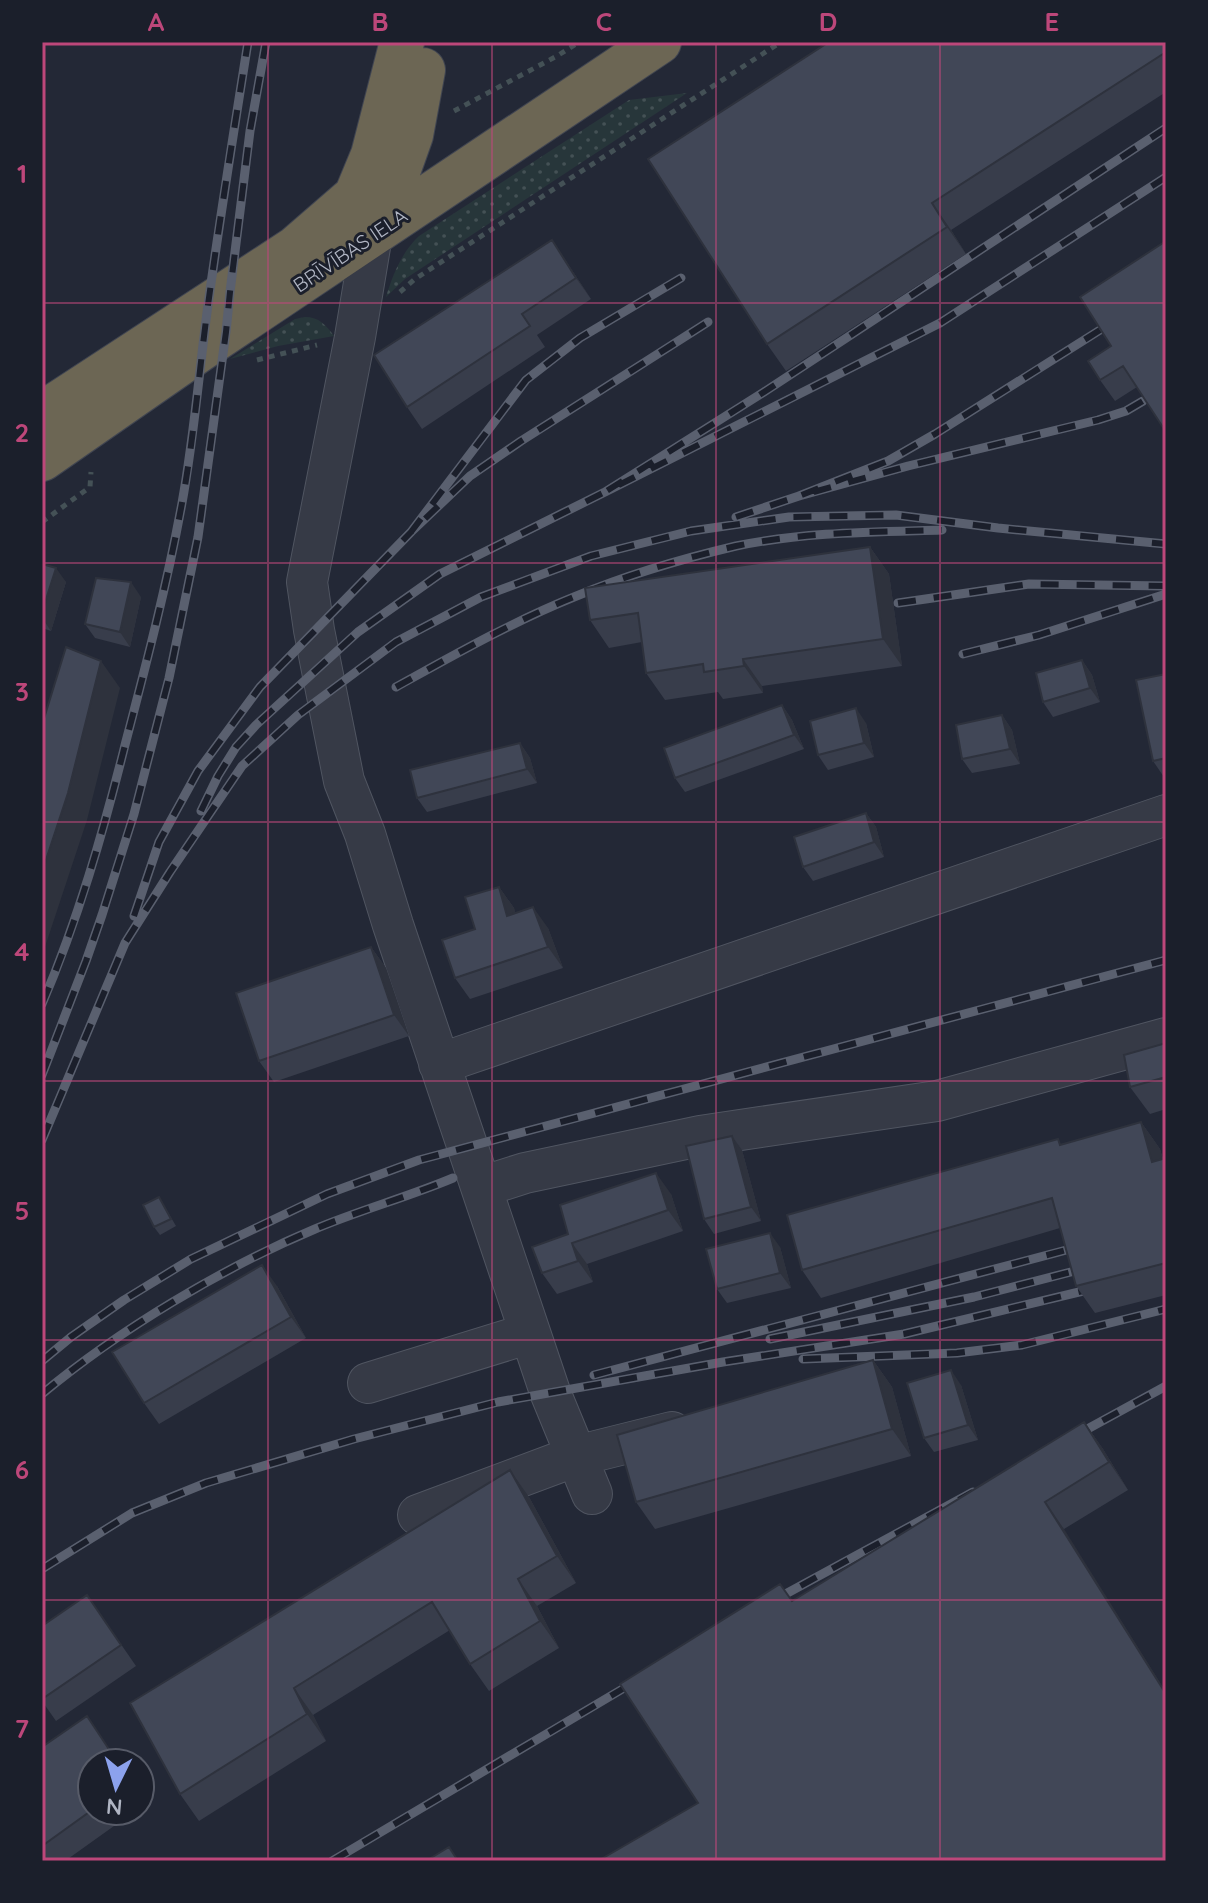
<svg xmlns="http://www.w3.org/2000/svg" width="1208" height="1903" viewBox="0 0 1208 1903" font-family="Quicksand,sans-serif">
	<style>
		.grass { fill: url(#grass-dots) }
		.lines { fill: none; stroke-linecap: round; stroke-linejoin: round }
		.minor-casing { stroke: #505561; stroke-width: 42 }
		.highway-casing { stroke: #404551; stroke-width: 46 }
		.path { stroke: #445156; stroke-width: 5; stroke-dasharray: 6 6; stroke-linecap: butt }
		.minor { stroke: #363a46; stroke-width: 40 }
		.highway { stroke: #6c6654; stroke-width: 44 }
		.rail-casing { stroke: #5a606f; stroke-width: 9 }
		.rail { stroke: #1b1f2b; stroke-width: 6; stroke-dasharray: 18; stroke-linecap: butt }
		.wall { fill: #383d4b }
		.shaded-wall { fill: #2e323d }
		.building { fill: #414757; stroke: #2e323d; stroke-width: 2 }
		.grid { fill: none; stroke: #bd477a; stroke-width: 2; stroke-opacity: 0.55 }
		.labels { text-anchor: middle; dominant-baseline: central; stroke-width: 6; stroke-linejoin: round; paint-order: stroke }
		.street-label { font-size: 20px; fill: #b0b5c3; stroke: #1b1f2b }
		.neatline { fill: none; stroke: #bd477a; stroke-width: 3 }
		.grid-label { font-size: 26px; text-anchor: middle; font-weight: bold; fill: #bd477a }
	</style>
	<defs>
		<pattern id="grass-dots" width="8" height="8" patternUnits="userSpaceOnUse" patternTransform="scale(2)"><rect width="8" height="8" fill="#27363a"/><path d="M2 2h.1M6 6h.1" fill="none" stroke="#445155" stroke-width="1.8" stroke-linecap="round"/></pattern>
	</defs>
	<rect width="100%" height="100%" fill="#232836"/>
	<!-- grass -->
	<path class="grass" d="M687 93 405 279 386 297C393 274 402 252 419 236L629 100Z
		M305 317C319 317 326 325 334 336L278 346 230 359 295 319Z"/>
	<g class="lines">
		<defs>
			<path id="minor" d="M348 239 372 235 355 337 307 582 314 630 344 781 365 834 393 925 550 1392 592 1494
				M439 1064 1166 815
				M481 1187 525 1173 700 1136 937 1101 1166 1038
				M368 1383 530 1333
				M418 1515 576 1456 672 1432"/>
			<path id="highway" d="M389 197 411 135 423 70
				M42 414 296 248 356 196 373 155 402 42
				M42 459 202 348 659 42"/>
		</defs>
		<!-- minor casing -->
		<use href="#minor" class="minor-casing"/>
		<!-- highway casing -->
		<use href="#highway" class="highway-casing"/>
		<!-- path -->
		<path class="path" d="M454 111 557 56 579 42
			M400 292 415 279 781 42
			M257 360 317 345
			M42 522 90 487 91 472"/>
		<!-- minor -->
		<use href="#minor" class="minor"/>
		<!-- highway -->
		<use href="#highway" class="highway"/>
		<defs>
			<path id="rail" d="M1166 128 764 392 605 492 940 323 1166 177
				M681 278 580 338 526 380 411 532 470 476 521 441 708 322
				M1100 330 935 434 888 461 799 496 908 466 1098 420 1126 411 1143 401
				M736 517 799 496
				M898 603 1029 584 1166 586
				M963 654 1039 635 1166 594
				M396 687C454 655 512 622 574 597 627 575 681 559 736 546 804 532 873 532 942 530
				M201 811 218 776 236 747 256 725 358 632 440 574 605 492
				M134 916 159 842 198 771 260 687 411 532
				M42 1004C78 920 103 833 125 745 146 665 167 585 182 503 194 438 199 371 208 305 220 217 234 130 248 42
				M42 1075 86 961 102 915 134 814 169 678 198 537 226 332 230 292 250 131 266 42
				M42 1140 125 943 170 872 242 766 298 715 396 642 481 597 591 556 691 531 789 517 896 515 998 528 1166 544
				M770 1339 974 1297 1094 1266
				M803 1359 957 1353 1022 1345 1166 1309
				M42 1361 71 1337 124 1300 191 1259 327 1194 419 1160 1166 960
				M594 1375 1089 1244
				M42 1394C119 1330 222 1268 315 1229 360 1210 408 1197 453 1178
				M1071 1438 1166 1386
				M42 1569 132 1513 206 1483 354 1439 498 1402 723 1362 904 1334 1100 1287
				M769 1603 973 1492
				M332 1861 641 1678"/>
		</defs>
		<!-- rail casing -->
		<use href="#rail" class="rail-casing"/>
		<!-- rail -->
		<use href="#rail" class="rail"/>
	</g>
	<!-- wall -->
	<path class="wall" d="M1166 42V92L951 230 966 254 786 371 767 344 648 159Z
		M552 240 591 299 537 335 545 347 422 429 407 407Z
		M1111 346 1137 387 1115 401 1100 380Z
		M870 547 889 574 902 666 762 686 763 693 723 699 718 692 665 700 646 673 642 642 609 648 590 620Z
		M42 564 66 582 51 631 42 628Z
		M141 597 130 647 95 638 85 624Z
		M1082 660 1092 675 1100 702 1053 717 1043 702Z
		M1166 674V780L1153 761Z
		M782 705 792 720 804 749 685 792 675 778Z
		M1002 715 1012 730 1020 764 972 773 962 759Z
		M866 723 874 757 828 770 818 755Z
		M520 743 530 758 537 783 427 812 417 798Z
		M866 813 876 827 884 857 813 881 803 867Z
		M499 887 514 908 515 913 548 928 563 968 470 999 455 978 475 929Z
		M371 947 386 968 409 1036 274 1082 259 1061Z
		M1166 1043V1109L1150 1114 1130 1087Z
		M1141 1122 1160 1149 1163 1159 1166 1158V1295L1095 1313 1076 1286 1060 1228 821 1298 802 1270 1062 1144Z
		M732 1136 742 1150 761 1221 714 1234 704 1219Z
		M671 1194 683 1231 587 1264 593 1282 557 1294 542 1273 532 1247Z
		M159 1197 176 1226 160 1235 154 1227Z
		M780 1247 791 1288 727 1303 717 1289Z
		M277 1286 306 1338 159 1424 144 1403Z
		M873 1360 892 1387 911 1456 655 1529 636 1502Z
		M961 1385 978 1440 934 1452 924 1438Z
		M1084 1422 1103 1449 1128 1490 1064 1529 698 1803 792 1601Z
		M529 1497 576 1583 537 1606 559 1648 489 1691 470 1664 450 1630 313 1715 326 1741 199 1821 180 1794 130 1703Z
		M87 1595 136 1666 56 1721 42 1701V1626Z
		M87 1716 118 1763H92V1811H135L65 1861H42V1747Z
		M140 1796 145 1804 140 1808Z"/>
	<!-- shaded-wall -->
	<path class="shaded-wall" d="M932 203 951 230 966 254 947 227Z
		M552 240 566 261 591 299 576 278Z
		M870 547 889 574 902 666 883 639Z
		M56 568 66 582 51 631 42 618V612Z
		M131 582 141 597 130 647 120 632Z
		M743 659 762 686 763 693 744 666Z
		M1082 660 1092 675 1100 702 1090 688Z
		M101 661 120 688 87 820 42 956V872Z
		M782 705 792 720 804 749 794 735Z
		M856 708 866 723 874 757 864 743Z
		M1002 715 1012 730 1020 764 1010 749Z
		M520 743 530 758 537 783 527 769Z
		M866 813 876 827 884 857 874 842Z
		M499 887 514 908 522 937 507 916Z
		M533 907 548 928 563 968 548 947Z
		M371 947 386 968 409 1036 394 1015Z
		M1141 1122 1160 1149 1166 1172 1152 1162Z
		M732 1136 742 1150 761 1221 751 1207Z
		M656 1173 671 1194 683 1231 668 1210Z
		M770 1233 780 1247 791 1288 780 1273Z
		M572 1243 587 1264 593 1282 578 1261Z
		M262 1265 277 1286 306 1338 291 1317Z
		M873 1360 892 1387 911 1456 892 1429Z
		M951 1370 961 1385 978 1440 968 1425Z
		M1084 1422 1103 1449 1128 1490 1109 1462Z
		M510 1470 529 1497 576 1583 557 1556Z
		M1045 1502 1064 1529 1166 1692V1695Z
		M518 1579 537 1606 559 1648 540 1621Z
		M294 1688 313 1715 326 1741 307 1714Z"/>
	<!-- building -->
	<path class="building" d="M829 42H1166V52L932 203 947 227 767 344 648 159Z
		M552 240 576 278 522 314 530 326 407 407 374 355Z
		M1166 241V432L1123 366 1100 380 1088 361 1111 346 1080 297Z
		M870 547 883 639 743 659 744 666 704 672 703 664 646 673 638 613 590 620 585 588Z
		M42 564 56 568 42 612Z
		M96 578 131 582 120 632 85 624Z
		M66 647 101 661 68 793 42 872V725Z
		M1082 660 1090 688 1043 702 1036 673Z
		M1166 674V758L1153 761 1136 680Z
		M782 705 794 735 675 778 664 748Z
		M856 708 864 743 818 755 810 721Z
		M1002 715 1010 749 962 759 956 725Z
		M520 743 527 769 417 798 410 770Z
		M866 813 874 842 803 867 794 837Z
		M499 887 507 916 533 907 548 947 455 978 442 940 475 929 465 897Z
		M371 947 394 1015 259 1061 236 993Z
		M1166 1043V1077L1130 1087 1124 1055Z
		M1141 1122 1152 1162 1166 1158V1263L1076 1286 1052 1198 802 1270 787 1215 1058 1139 1060 1145Z
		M732 1136 751 1207 704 1219 686 1146Z
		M656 1173 668 1210 572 1243 578 1261 542 1273 532 1247 568 1234 560 1205Z
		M159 1197 171 1219 154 1227 143 1205Z
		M770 1233 780 1273 717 1289 706 1249Z
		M262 1265 291 1317 144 1403 112 1352Z
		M873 1360 892 1429 636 1502 617 1435Z
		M951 1370 968 1425 924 1438 907 1383Z
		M1084 1422 1109 1462 1045 1502 1166 1694V1861H598L698 1803 620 1684 780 1584 792 1601Z
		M510 1470 557 1556 518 1579 540 1621 470 1664 432 1602 294 1688 307 1714 180 1794 130 1703Z
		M87 1595 121 1645 42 1699V1626Z
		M87 1716 118 1763H92V1810L42 1846V1747Z
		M449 1847 458 1861H426Z"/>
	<!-- grid -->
	<path class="grid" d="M268 42V1861M492 42V1861M716 42V1861M940 42V1861M42 303H1166M42 563H1166M42 822H1166M42 1081H1166M42 1340H1166M42 1600H1166"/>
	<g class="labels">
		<!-- street labels -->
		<g class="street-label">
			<text transform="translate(350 250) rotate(-34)">BRĪVĪBAS IELA</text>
		</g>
	</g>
	<!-- border -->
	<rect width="1208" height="1903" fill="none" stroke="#1b1f2b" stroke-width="88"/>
	<!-- north arrow -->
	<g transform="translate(116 1787) rotate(185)"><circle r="38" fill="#1b1f2b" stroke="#575b68" stroke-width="2"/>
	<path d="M0-6L14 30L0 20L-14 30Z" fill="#8ca2ed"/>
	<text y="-12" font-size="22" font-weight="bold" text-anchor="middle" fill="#b0b5c3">N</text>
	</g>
	<rect x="44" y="44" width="1120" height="1815" class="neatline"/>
	<g class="grid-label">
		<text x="156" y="31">A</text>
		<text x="380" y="31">B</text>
		<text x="604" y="31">C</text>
		<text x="828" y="31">D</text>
		<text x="1052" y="31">E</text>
		<text x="22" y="183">1</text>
		<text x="22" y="442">2</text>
		<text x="22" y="701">3</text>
		<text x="22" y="961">4</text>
		<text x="22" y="1220">5</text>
		<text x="22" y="1479">6</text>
		<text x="22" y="1738">7</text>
	</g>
</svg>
